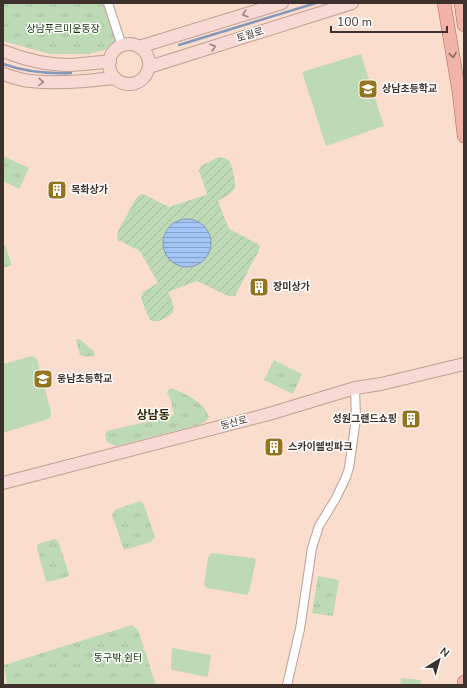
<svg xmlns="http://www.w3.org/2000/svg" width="467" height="688" viewBox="0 0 467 688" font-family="'Nunito Sans','Noto Sans KR',sans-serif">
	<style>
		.grass { fill: url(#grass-tufts) }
		.garden { fill: url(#garden-furrows) }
		.pitch { fill: #bdd9b6 }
		.water { fill: url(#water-rules); stroke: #8499ba }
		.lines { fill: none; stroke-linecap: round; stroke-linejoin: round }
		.stream { stroke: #8499ba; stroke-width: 2.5 }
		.street-casing { stroke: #bca093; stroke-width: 10 }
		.secondary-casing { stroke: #bca093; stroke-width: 14 }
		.primary-casing { stroke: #ac6558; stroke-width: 14 }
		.street { stroke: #fff; stroke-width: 8 }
		.secondary { stroke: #f8d9d4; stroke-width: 12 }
		.primary { stroke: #f2b3a9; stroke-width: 13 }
		.oneway { stroke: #9a8580 }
		.oneway2 { stroke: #8e6c64 }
		.labels { text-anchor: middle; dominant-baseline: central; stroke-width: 3; stroke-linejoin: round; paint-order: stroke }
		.park-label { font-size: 10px; fill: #0f3503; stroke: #fff }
		.street-label { font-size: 10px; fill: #3c312c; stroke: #fff }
		.poi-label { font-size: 10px; font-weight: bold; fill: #3c312c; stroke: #fff; text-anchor: start }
		.quarter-label { font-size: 12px; font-weight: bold; fill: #352700; stroke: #fff }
	</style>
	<defs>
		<pattern id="grass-tufts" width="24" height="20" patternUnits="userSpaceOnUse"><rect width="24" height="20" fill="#bdd9b6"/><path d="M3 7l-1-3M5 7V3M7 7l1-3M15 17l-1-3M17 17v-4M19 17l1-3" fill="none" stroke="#a3bb9d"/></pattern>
		<pattern id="garden-furrows" width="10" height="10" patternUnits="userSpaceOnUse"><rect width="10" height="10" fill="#bdd9b6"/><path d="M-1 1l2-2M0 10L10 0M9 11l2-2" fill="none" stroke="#a3bb9d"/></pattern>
		<pattern id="water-rules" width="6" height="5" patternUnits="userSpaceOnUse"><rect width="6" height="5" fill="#a3c6f7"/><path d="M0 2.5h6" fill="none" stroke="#86a1c8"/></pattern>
	</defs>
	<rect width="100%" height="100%" fill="#fbddce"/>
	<!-- grass -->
	<path class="grass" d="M3 3H108L122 46 88 54H50L3 41Z
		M3 156 29 168 19 189 3 181Z
		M5 245 12 265 3 268V246Z
		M79 339 94 351 95 355C90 357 85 357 80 355L76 340Z
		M274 360 302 374 293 394 264 380Z
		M171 388C185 394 204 401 209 417L205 422 198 425 116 446 107 442 105 434 107 431 172 416 174 414 170 398 167 393 168 390Z
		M140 501 142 502 144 505 155 537 151 542 124 550 112 515 115 510Z
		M55 539 58 541 69 574 67 577 48 582 46 581 37 548 38 544Z
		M318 576 339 580 333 616 312 613Z
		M132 625 138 630 156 685H7L4 665Z
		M401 678 421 680 420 685H400Z"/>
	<!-- garden -->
	<path class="garden" d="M219 157C223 158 228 158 230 162 232 165 236 183 235 187 233 194 224 197 218 201L229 229 258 244 260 247 259 250 235 296H228L197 281 168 292C174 307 179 313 161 320 159 321 155 322 152 321 148 319 143 303 141 298L143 292 158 283 140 251 118 240 117 236 118 231 137 197 141 194 145 195 169 207 206 195 207 193 199 171 201 166Z"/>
	<!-- pitch -->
	<path class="pitch" d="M100 16 105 33 77 41 72 24Z
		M361 54 384 126 326 146 302 72Z
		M32 356 36 358 38 362 51 412V416L48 419 3 433V364Z
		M212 553 254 558 256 560 249 592 247 595 207 588 204 585 208 557Z
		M173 648 211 655 208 676 207 677 172 670 171 668 172 649Z"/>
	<!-- water -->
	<path class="water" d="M163 243a24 24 0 1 1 48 0a24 24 0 1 1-48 0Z"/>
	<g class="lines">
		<!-- stream -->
		<path class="stream" d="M179 45 316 3
			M3 64C26 72 48 74 71 73"/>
		<defs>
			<path id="street" d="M108 3 122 46
				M287 685 300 629 312 548 319 526 336 498 346 477 349 468 356 419 355 388"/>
			<path id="secondary" d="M109 64a20 20 0 1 1 40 0a20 20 0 1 1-40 0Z
				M139 47 282 3
				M3 51C23 59 48 65 70 65 83 64 97 63 110 61
				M149 67 352 3
				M3 74C12 77 21 80 30 81 59 84 87 81 115 78
				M3 483 269 414 355 388 381 384 464 364"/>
			<path id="primary" d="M444 3 459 92 464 136
				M461 3 464 25
				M464 685V682"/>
		</defs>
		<!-- street casing -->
		<use href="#street" class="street-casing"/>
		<!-- secondary casing -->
		<use href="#secondary" class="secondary-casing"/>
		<!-- primary casing -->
		<use href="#primary" class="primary-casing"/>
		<!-- street -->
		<use href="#street" class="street"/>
		<!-- secondary -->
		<use href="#secondary" class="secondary"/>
		<!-- primary -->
		<use href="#primary" class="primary"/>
	</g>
	<!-- one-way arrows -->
	<defs><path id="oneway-chevron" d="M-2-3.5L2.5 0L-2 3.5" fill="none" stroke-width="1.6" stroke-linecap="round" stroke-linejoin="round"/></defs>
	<g class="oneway">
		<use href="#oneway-chevron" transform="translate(245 14) rotate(163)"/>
		<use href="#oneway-chevron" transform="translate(213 47) rotate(-17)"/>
		<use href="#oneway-chevron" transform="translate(41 82) rotate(3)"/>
	</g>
	<use class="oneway2" href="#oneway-chevron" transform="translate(453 55) rotate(81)"/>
	<!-- icons -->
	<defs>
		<symbol id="school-square" viewBox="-11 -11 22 22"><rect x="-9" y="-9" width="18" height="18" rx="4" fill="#94751d" stroke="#fff"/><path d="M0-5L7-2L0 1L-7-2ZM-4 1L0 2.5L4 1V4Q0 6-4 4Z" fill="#fff"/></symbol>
		<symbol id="building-square" viewBox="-11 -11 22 22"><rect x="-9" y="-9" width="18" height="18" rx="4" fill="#94751d" stroke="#fff"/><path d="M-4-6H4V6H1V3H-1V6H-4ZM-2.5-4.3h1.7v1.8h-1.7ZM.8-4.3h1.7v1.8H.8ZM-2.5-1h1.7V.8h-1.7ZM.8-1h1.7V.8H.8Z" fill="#fff"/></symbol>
	</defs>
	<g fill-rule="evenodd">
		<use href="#school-square" x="357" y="78" width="22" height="22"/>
		<use href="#building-square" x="46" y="179" width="22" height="22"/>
		<use href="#building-square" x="248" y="276" width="22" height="22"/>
		<use href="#school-square" x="32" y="368" width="22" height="22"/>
		<use href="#building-square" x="400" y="408" width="22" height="22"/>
		<use href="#building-square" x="263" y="436" width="22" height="22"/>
	</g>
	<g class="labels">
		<!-- park labels -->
		<g class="park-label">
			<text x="63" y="29">상남푸르미운동장</text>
			<text x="118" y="658">동구밖 쉼터</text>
		</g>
		<!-- street labels -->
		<g class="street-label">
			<text transform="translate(250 35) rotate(-17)">토월로</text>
			<text transform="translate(234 423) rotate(-15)">동산로</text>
		</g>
		<!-- poi labels -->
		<g class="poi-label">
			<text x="382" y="89">상남초등학교</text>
			<text x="71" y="190">목화상가</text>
			<text x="273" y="287">장미상가</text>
			<text x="57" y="379">웅남초등학교</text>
			<text x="397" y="419" text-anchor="end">성원그랜드쇼핑</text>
			<text x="288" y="447">스카이웰빙파크</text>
		</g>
		<!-- quarter labels -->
		<g class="quarter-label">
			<text x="153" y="415">상남동</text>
		</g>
	</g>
	<!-- border -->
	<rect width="467" height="688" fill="none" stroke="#3c312c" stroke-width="8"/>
	<!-- north arrow -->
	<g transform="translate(439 660) rotate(37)" stroke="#ffffff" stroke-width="3" paint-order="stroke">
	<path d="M0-3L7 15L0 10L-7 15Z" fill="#3c312c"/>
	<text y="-6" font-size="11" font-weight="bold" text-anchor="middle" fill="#3c312c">N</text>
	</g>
	<!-- scale -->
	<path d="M331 26v6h116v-6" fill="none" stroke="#3c312c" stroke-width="2"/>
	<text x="337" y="26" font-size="12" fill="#3c312c" stroke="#ffffff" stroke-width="3" paint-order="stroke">100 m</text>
</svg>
